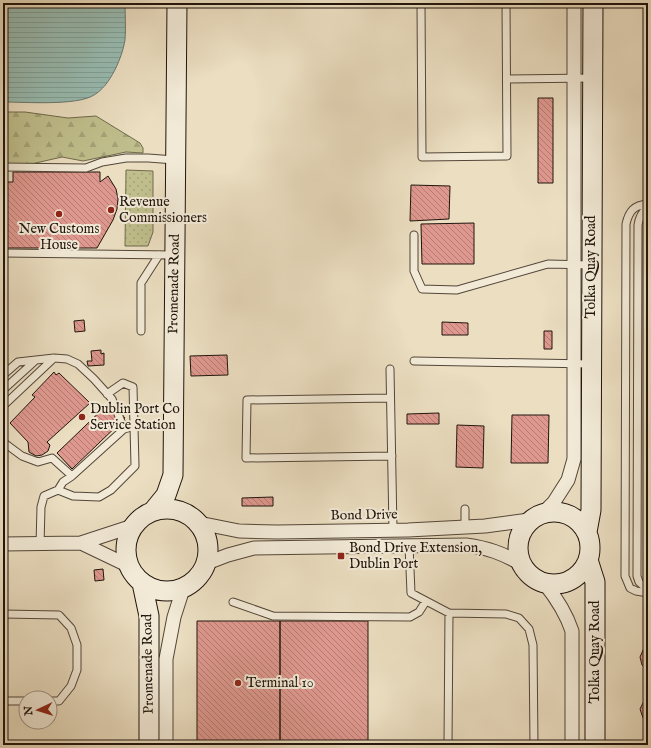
<svg xmlns="http://www.w3.org/2000/svg" width="651" height="748" viewBox="0 0 651 748" font-family="'IM FELL English',serif">
	<style>
		.grass { fill: url(#grass-dots); stroke: #706a4c }
		.forest { fill: url(#forest-firs); stroke: #706a4c }
		.water { fill: url(#water-rules); stroke: #687970 }
		.building { fill: url(#building-back-hatch); stroke: #20140c }
		.lines { fill: none; stroke-linecap: round; stroke-linejoin: round }
		.lane-casing { stroke: #534639; stroke-width: 9 }
		.street-casing { stroke: #534639; stroke-width: 15 }
		.secondary-casing { stroke: #20140c; stroke-width: 21 }
		.lane { stroke: #f2ead7; stroke-width: 7 }
		.street { stroke: #f2ead7; stroke-width: 13 }
		.secondary { stroke: #f2ead7; stroke-width: 19 }
		.poi-dot { fill: #8f2418; stroke: #f2ead7; stroke-width: 1.5 }
		.labels { text-anchor: middle; dominant-baseline: central; stroke-width: 4; stroke-linejoin: round; paint-order: stroke }
		.poi-label { font-size: 14px; fill: #20140c; stroke: #f2ead7; text-anchor: start }
		.street-label { font-size: 14px; fill: #20140c; stroke: #f2ead7 }
	</style>
	<defs>
		<pattern id="grass-dots" width="8" height="8" patternUnits="userSpaceOnUse"><rect width="8" height="8" fill="#c0bf8d"/><path d="M2 2h.1M6 6h.1" fill="none" stroke="#a5a378" stroke-width="1.8" stroke-linecap="round"/></pattern>
		<pattern id="forest-firs" width="22" height="20" patternUnits="userSpaceOnUse"><rect width="22" height="20" fill="#c0bf8d"/><path d="M5 1l3.5 6h-7zM16 11l3.5 6h-7z" fill="#a5a378"/></pattern>
		<pattern id="water-rules" width="6" height="5" patternUnits="userSpaceOnUse"><rect width="6" height="5" fill="#98bcb2"/><path d="M0 2.5h6" fill="none" stroke="#83a198"/></pattern>
		<pattern id="building-back-hatch" width="6" height="6" patternUnits="userSpaceOnUse"><rect width="6" height="6" fill="#df988f"/><path d="M-1 5l2 2M0 0l6 6M5-1l2 2" fill="none" stroke="#b47b73"/></pattern>
	</defs>
	<rect width="100%" height="100%" fill="#ebdec1"/>
	<filter id="stains"><feTurbulence type="fractalNoise" baseFrequency=".005" numOctaves="4"/><feColorMatrix values="0 0 0 0 .2 0 0 0 0 .09 0 0 0 0 .02 0 0 0 .5 -.17"/></filter>
	<radialGradient id="worn" r=".72"><stop offset=".6" stop-color="#630" stop-opacity="0"/><stop offset="1" stop-color="#630" stop-opacity=".3"/></radialGradient>
	<!-- grass -->
	<path class="grass" d="M126 170 153 171V232L148 246H125Z"/>
	<!-- forest -->
	<path class="forest" d="M3 112H25L68 118 96 116 140 143 143 148V153L126 152 83 161 62 157 18 167H3Z"/>
	<!-- water -->
	<path class="water" d="M3 3H125C125 15 126 28 125 40 122 58 110 86 94 95 77 106 25 102 3 102Z"/>
	<!-- building -->
	<path class="building" d="M538 98H553V183H538Z
		M13 172H100V182L108 176 116 189 118 199 117 209 113 220 97 248H3V182H13Z
		M411 185 450 186 449 219 410 221Z
		M474 223V264H422L421 224Z
		M84 320 85 331 75 332 74 321Z
		M442 322 468 323V335H442Z
		M544 331H552V349H544Z
		M101 350V354L104 353V365L88 366 87 361H92L91 351Z
		M227 355 228 375 191 376 190 356Z
		M54 372 56 375 59 373 90 403 47 442 50 445 48 451 42 455 36 456 29 452 28 442 10 423 35 397 32 395Z
		M110 402 125 418 72 469 57 453Z
		M439 413V424H407V414Z
		M512 415H549L548 463H511Z
		M457 425 484 426 483 468 456 467Z
		M273 497V506H242V498Z
		M103 569 104 580 95 581 94 570Z
		M197 621H280V745H197Z
		M280 621H368V745H280Z
		M648 645V670L642 665 640 657 644 648Z
		M648 698V723L643 718 640 709 644 701Z"/>
	<g class="lines">
		<defs>
			<path id="lane" d="M380 3H390
				M421 3 422 157 507 156 506 3
				M507 79 592 78
				M3 167 86 168 102 162 126 158H148L175 160
				M648 204C634 205 629 211 626 224L625 576 630 588 636 591 648 593
				M648 206C642 212 639 217 638 225L637 576 639 582 648 590
				M414 235V271L422 289 457 290 548 264 591 265
				M3 253 174 255
				M141 331V283L159 255
				M414 361 591 364
				M390 369 393 530
				M3 375 18 362 36 360
				M3 390 36 360 54 358
				M390 398 247 400 246 458 392 456
				M3 406 54 358 67 359 78 364 94 379 112 399 124 429
				M3 442 22 456 38 462 52 458 72 476
				M58 490 73 496 99 497 111 490 135 466 133 387 123 383 107 394
				M465 509V527
				M40 545 41 507 44 496 58 490 63 482 72 476 124 429 128 428
				M409 545 411 593 449 613
				M233 602 273 616 410 617 419 612 426 601
				M3 614 59 615 71 628 77 645V670L71 686 59 701H50
				M3 701H26
				M448 745 449 613 506 614 519 618 529 629 533 645 534 745"/>
			<path id="street" d="M544 512 554 502 568 480 574 459V3
				M199 523 239 531 277 532 408 530 485 526 529 520
				M3 544 81 543
				M207 563 228 555 254 548 466 545C488 548 502 553 521 564
				M129 566 81 543 133 526
				M545 584C557 599 566 613 572 631V745
				M166 745V659L174 617 183 589"/>
			<path id="secondary" d="M126 550a41 41 0 1 1 82 0a41 41 0 1 1-82 0Z
				M153 511 166 495 173 475 177 3
				M518 548a36 36 0 1 1 72 0a36 36 0 1 1-72 0Z
				M587 532 591 510 593 3
				M588 560 595 582V745
				M142 583 149 616V745"/>
		</defs>
		<!-- lane casing -->
		<use href="#lane" class="lane-casing"/>
		<!-- street casing -->
		<use href="#street" class="street-casing"/>
		<!-- secondary casing -->
		<use href="#secondary" class="secondary-casing"/>
		<!-- lane -->
		<use href="#lane" class="lane"/>
		<!-- street -->
		<use href="#street" class="street"/>
		<!-- secondary -->
		<use href="#secondary" class="secondary"/>
	</g>
	<!-- markers -->
	<g class="poi-dot">
		<circle cx="111" cy="210" r="4"/>
		<circle cx="59" cy="214" r="4"/>
		<circle cx="82" cy="417" r="4"/>
		<rect x="337" y="552" width="8" height="8" rx="2"/>
		<circle cx="238" cy="683" r="4"/>
	</g>
	<g class="labels">
		<!-- poi labels -->
		<g class="poi-label">
			<text x="119" y="202">Revenue<tspan x="119" dy="16">Commissioners</tspan></text>
			<text x="59" y="229" text-anchor="middle">New Customs<tspan x="59" dy="16">House</tspan></text>
			<text x="90" y="409">Dublin Port Co<tspan x="90" dy="16">Service Station</tspan></text>
			<text x="349" y="548">Bond Drive Extension,<tspan x="349" dy="16">Dublin Port</tspan></text>
			<text x="246" y="683">Terminal 10</text>
		</g>
		<!-- street labels -->
		<g class="street-label">
			<text transform="translate(591 267) rotate(-90)">Tolka Quay Road</text>
			<text transform="translate(174 284) rotate(-89)">Promenade Road</text>
			<text transform="translate(364 515) rotate(-1)">Bond Drive</text>
			<text transform="translate(595 652) rotate(-90)">Tolka Quay Road</text>
			<text transform="translate(148 664) rotate(-91)">Promenade Road</text>
		</g>
	</g>
	<!-- margin -->
	<rect width="651" height="748" fill="none" stroke="#ebdec1" stroke-width="16"/>
	<rect x="4" y="4" width="643" height="740" fill="none" stroke="#20140c" stroke-width="2"/>
	<rect x="8" y="8" width="635" height="732" fill="none" stroke="#20140c"/>
	<!-- north arrow -->
	<g transform="translate(38 710) rotate(266)"><circle r="19" fill="#f2ead7" stroke="#9e9486"/>
	<path d="M0-3L7 15L0 10L-7 15Z" fill="#8f2418"/>
	<text y="-6" font-size="11" font-weight="bold" text-anchor="middle" fill="#20140c">N</text>
	</g>
	<rect width="100%" height="100%" filter="url(#stains)"/>
	<rect width="100%" height="100%" fill="url(#worn)"/>
</svg>
